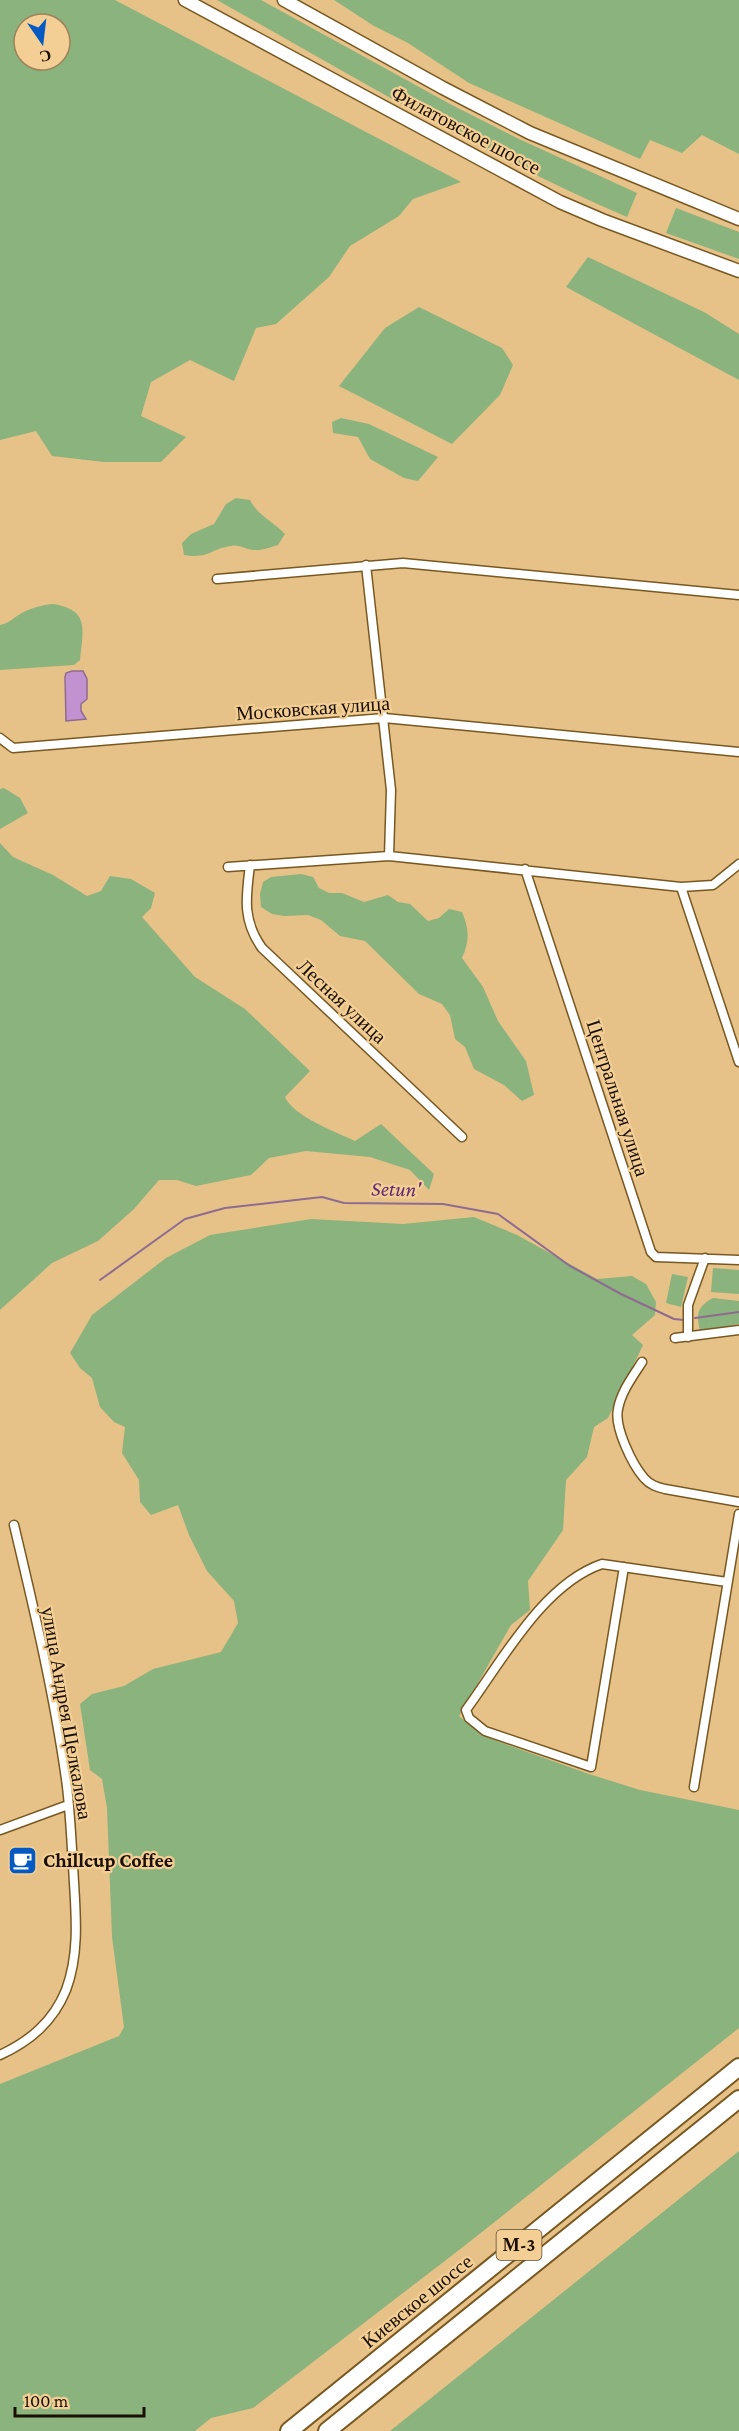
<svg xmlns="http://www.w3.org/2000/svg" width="739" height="2431" viewBox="0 0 739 2431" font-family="'Crimson Pro',serif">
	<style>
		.green { fill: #8ab37d; fill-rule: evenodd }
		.water { fill: #c192cf; stroke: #8f6b91; stroke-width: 1.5 }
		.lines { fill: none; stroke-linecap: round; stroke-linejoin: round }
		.stream { stroke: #8f6b91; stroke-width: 2 }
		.street-casing { stroke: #785820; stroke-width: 11 }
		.secondary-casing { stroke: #785820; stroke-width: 15 }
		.highway-casing { stroke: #785820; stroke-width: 20 }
		.street { stroke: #fff; stroke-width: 8 }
		.secondary { stroke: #fff; stroke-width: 12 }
		.highway { stroke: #fff; stroke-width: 16 }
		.labels { text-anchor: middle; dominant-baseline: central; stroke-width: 4.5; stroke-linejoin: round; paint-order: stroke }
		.shield { fill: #f3cf96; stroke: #5c492d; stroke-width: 1.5 }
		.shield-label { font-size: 18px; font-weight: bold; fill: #1b0f00 }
		.street-label { font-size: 20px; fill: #1b0f00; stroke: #f3cf96 }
		.poi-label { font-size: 20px; font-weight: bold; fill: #1b0f00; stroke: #f3cf96; text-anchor: start }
		.water-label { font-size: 21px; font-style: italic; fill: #632973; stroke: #f3cf96 }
	</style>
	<rect width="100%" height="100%" fill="#e6c289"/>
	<!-- green -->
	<path class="green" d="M0 0H115L461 182 413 199 399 216 350 246 329 277 276 324 256 328 234 381 190 360 151 382 141 416 186 437 161 462H104L52 456 36 431 0 440ZM24 24H60V60H24Z
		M217 0H261L450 104 519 139 637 193 627 217C485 156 351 75 217 0Z
		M334 0H739V154L702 135 682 153 650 140 640 159 469 83 408 43 374 26Z
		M676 208 739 232V259L666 233Z
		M588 257 704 312 739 334V380L566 287Z
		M419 307 502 348 513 365 500 395 452 444 339 386 385 328Z
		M341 418 369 424 438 457 418 481 404 478 370 459 358 437 333 433 332 422Z
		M236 498 250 500C259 517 273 521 285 534L278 545C271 547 261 551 254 550 246 550 240 544 231 546 210 549 209 559 184 555L182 543 191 534 214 524 226 504Z
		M53 604C90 610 83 629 80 660L74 665 0 670V625C8 623 10 621 17 616 27 609 41 605 53 604Z
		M4 788 20 798 28 813 0 829V789Z
		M0 843 13 857 53 875 87 896 101 891 110 876 131 879 155 893 151 908 142 917 195 977 245 1009 310 1071 285 1097C293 1116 336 1132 355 1141L381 1124 434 1174 429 1190 410 1170 370 1157 306 1151 269 1158 251 1175 196 1186 177 1180H159L134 1209 98 1241 52 1263 0 1310Z
		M301 874 313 877 319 888 329 893H342L364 902 388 895 398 902 410 904 428 921 439 918 449 909 462 912C469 928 470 941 462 958L483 987 498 1021 526 1061 534 1095 522 1101 504 1085 474 1069 465 1047 455 1039 450 1015 442 1004 419 994 365 941 340 936 321 920 308 915 284 916 272 914 261 907 260 894 263 882 271 877Z
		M474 1217 517 1235 597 1279 632 1276 646 1284 656 1302 655 1315 632 1335 643 1345 608 1418 594 1427 587 1457 566 1480 563 1530 528 1581 530 1610 511 1625 459 1716 483 1736 589 1774 640 1790 739 1810V2028L463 2247 253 2408 211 2418 195 2431H0V2084L119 2036 124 2027 112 1937 107 1808 102 1779 90 1770 80 1704 92 1694 124 1686 153 1669 221 1652 238 1623 234 1601 207 1571 189 1535 178 1505 151 1515 140 1502 139 1480 122 1453 125 1427 114 1422 100 1407 92 1378 80 1368 70 1353 92 1315 166 1258 210 1235 311 1219 403 1224Z
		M713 1268 739 1270V1294L711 1292Z
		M672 1274 688 1277 681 1307 666 1303Z
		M713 1298 739 1301V1324L700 1331C696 1314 697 1307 713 1298Z
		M739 2151V2431H390Z"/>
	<!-- water -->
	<path class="water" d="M72 671H83L87 679V699L81 704V711L86 719 66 721 65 677 66 673Z"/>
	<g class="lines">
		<!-- stream -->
		<path class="stream" d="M100 1280 185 1219 225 1208 322 1197 344 1203 443 1204 498 1214 570 1266 621 1294 674 1319 684 1320
			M695 1318 739 1312"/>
		<defs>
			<path id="street" d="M366 565 391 790 389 856
				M217 579 403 563 739 595
				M0 738 13 748 384 718 739 752
				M250 865C246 897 242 920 262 948L462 1137
				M228 867 389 856 681 887 713 885 739 864
				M525 869 651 1252 656 1257 739 1260
				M681 887 739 1062
				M688 1337V1305L705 1258
				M675 1338 739 1330
				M642 1362C633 1376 621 1392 618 1409 614 1427 632 1464 644 1478 650 1485 657 1487 665 1489L739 1502
				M624 1567 591 1767 485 1731 469 1718 466 1710C502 1661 543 1584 602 1564L727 1582
				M694 1787 739 1514
				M0 1830 68 1805
				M0 2055C30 2041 53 2022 66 1990 81 1950 75 1907 73 1865 71 1836 70 1807 66 1779 54 1694 34 1609 14 1525"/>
			<path id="secondary" d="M185 0 560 202 602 220 739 271
				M284 0 443 88 530 133 739 219"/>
			<path id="highway" d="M289 2431 739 2067
				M327 2431 739 2099"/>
		</defs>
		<!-- street casing -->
		<use href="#street" class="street-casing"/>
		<!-- secondary casing -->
		<use href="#secondary" class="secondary-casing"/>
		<!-- highway casing -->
		<use href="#highway" class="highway-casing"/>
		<!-- street -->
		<use href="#street" class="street"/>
		<!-- secondary -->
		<use href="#secondary" class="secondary"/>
		<!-- highway -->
		<use href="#highway" class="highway"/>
	</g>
	<!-- icons -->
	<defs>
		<symbol id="cafe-square" viewBox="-11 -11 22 22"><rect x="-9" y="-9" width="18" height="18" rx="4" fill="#0459c2" stroke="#f3cf96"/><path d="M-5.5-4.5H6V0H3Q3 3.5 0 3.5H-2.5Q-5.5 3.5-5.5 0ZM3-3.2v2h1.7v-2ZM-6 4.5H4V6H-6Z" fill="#fff"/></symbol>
	</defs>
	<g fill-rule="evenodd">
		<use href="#cafe-square" x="6" y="1844" width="33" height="33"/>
	</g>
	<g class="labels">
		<!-- shield labels -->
		<rect class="shield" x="496.5" y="2230" width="45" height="30" rx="4.5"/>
		<g class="shield-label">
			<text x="519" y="2245">М-3</text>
		</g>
		<!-- street labels -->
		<g class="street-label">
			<text transform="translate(466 130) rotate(28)">Филатовское шоссе</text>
			<text transform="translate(313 708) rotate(-4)">Московская улица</text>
			<text transform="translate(342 1001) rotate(43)">Лесная улица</text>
			<text transform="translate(618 1098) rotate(72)">Центральная улица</text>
			<text transform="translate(67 1713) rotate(80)">улица Андрея Щелкалова</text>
			<text transform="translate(417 2301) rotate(-39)">Киевское шоссе</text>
		</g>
		<!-- poi labels -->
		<g class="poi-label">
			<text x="43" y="1860">Chillcup Coffee</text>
		</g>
		<!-- water labels -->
		<g class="water-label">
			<text transform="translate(396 1189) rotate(1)">Setun'</text>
		</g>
	</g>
	<!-- north arrow -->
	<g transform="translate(42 42) rotate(166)"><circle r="28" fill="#f3cf96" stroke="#9d825a" stroke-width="1.5"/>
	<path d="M0-4.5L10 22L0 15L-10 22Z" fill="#0459c2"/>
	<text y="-9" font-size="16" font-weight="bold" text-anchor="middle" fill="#1b0f00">С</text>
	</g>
	<!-- scale -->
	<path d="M15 2407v9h129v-9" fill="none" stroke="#1b0f00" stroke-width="3"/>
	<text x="24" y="2407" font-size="18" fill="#1b0f00" stroke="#f3cf96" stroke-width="4.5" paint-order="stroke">100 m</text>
</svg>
